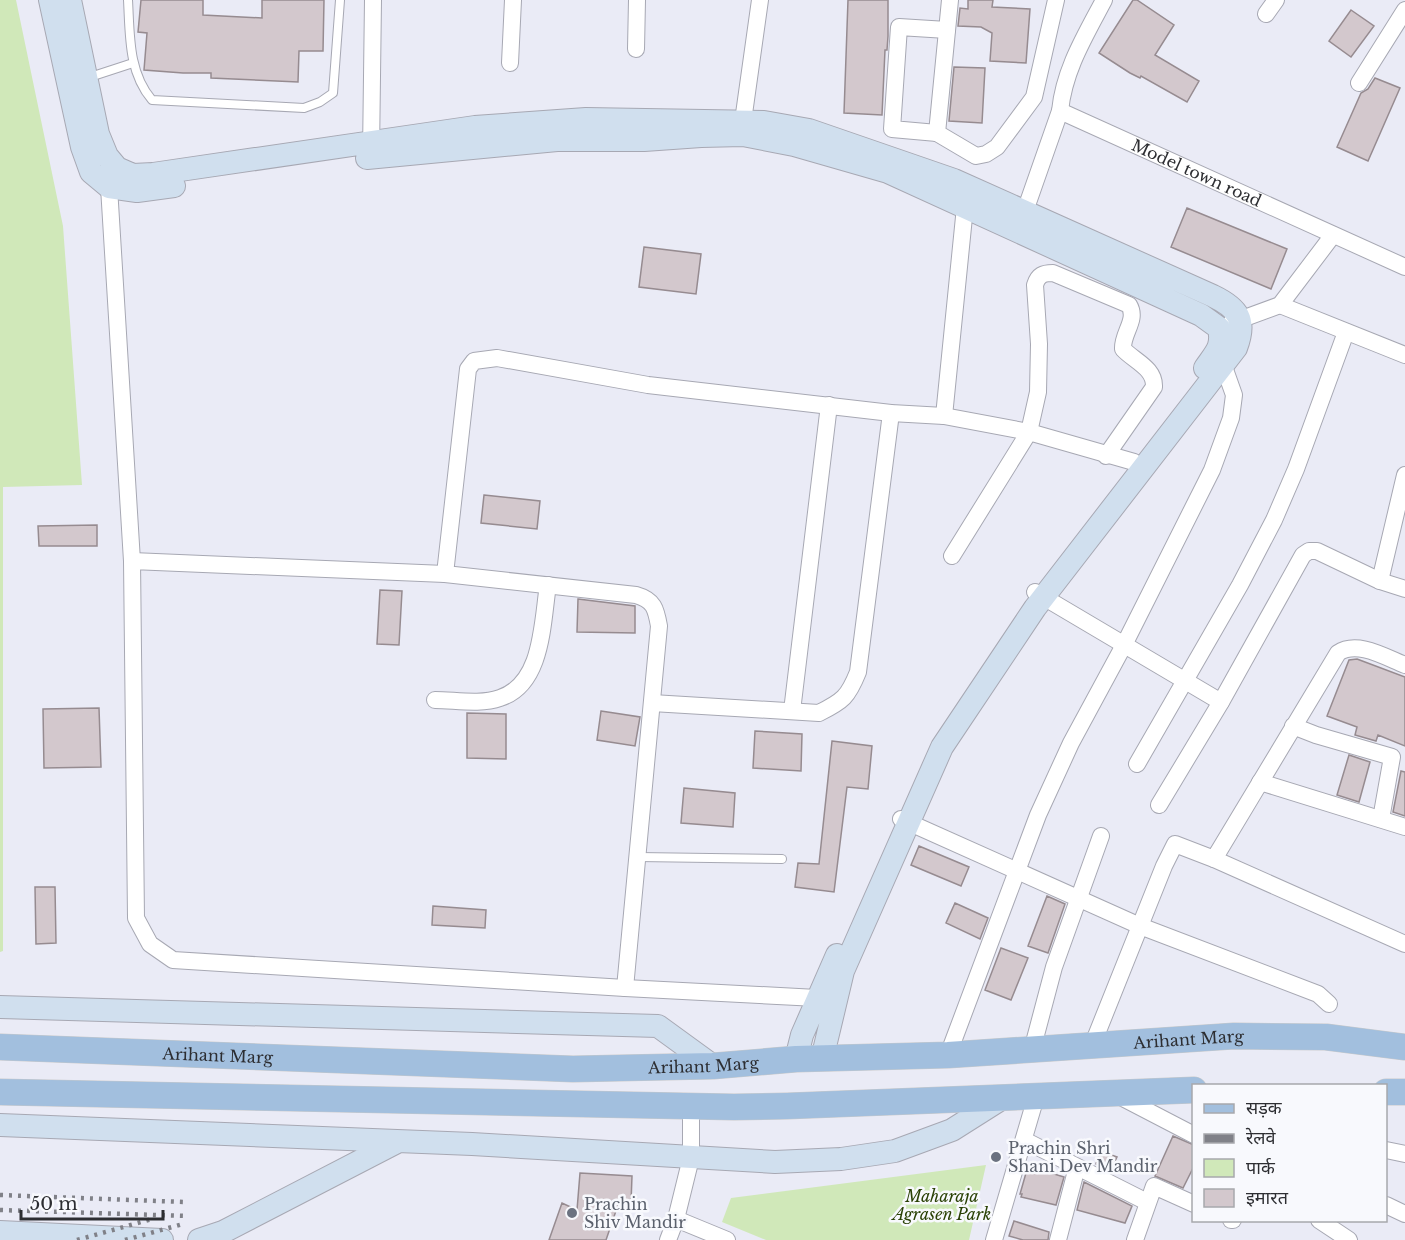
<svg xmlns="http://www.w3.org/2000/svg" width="1405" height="1240" viewBox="0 0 1405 1240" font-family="'Libre Baskerville','Noto Sans Devanagari',serif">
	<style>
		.green { fill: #d0e8b9 }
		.building { fill: #d3c8cd; stroke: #968b90; stroke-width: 1.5 }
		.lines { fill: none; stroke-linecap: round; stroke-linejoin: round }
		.lane-casing { stroke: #a7a8b3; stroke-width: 10 }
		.street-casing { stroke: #a7a8b3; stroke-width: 18 }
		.secondary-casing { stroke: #a7a8b3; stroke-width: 24 }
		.primary-casing { stroke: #c8c9ca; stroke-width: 27 }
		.lane { stroke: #fff; stroke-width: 8 }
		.street { stroke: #fff; stroke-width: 16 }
		.secondary { stroke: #d0dfee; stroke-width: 22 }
		.primary { stroke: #a2bfde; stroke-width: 26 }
		.rail { stroke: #808188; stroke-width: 4.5; stroke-dasharray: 3 6; stroke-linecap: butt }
		.worship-dot { fill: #6b7280; stroke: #f8f9fd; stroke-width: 2 }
		.labels { text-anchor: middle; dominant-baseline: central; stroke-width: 5; stroke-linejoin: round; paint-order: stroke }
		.street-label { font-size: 16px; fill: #2d2e32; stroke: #f8f9fd }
		.worship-label { font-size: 16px; fill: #5b616d; stroke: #f8f9fd; text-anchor: start }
		.park-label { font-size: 16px; font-style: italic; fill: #2a4105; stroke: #f8f9fd }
	</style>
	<rect width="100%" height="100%" fill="#eaebf6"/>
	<!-- green -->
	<path class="green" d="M0 0H16L63 226 82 485 3 487V951L0 952Z
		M986 1165 969 1240H766L722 1222 731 1198Z"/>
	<!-- building -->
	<path class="building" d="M141 0H203V15L262 18V0H324L323 51H299L298 82 211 78V73H183L144 70 147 33 138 32Z
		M848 0H888V36L887 50H885L882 115 844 113Z
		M968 0H993L992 7 1030 9 1026 63 990 61 992 33 981 27 958 26 960 8 968 9Z
		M1133 0H1137L1174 25 1155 55 1199 81 1187 102 1141 76 1140 78 1130 73 1099 53Z
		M1351 10 1374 26 1351 57 1329 41Z
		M954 67 985 68 982 123 949 121Z
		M1375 78 1400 88 1368 161 1337 147 1361 93 1368 89Z
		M1187 208 1287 249 1271 289 1171 247Z
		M644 247 701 254 696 294 639 287Z
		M484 495 540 501 537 529 481 523Z
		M97 525V546H39L38 526Z
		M380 590 402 591 399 645 377 644Z
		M578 599 635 606V633L577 632Z
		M1357 659 1405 677V746L1378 735 1376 741 1355 735 1357 727 1327 716 1349 660Z
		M99 708 101 767 44 768 43 709Z
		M601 711 640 717 635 746 597 740Z
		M467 713 506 714V759L467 758Z
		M755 731 802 734 801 771 753 768Z
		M832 741 872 746 868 789 847 787 834 892 795 887 798 863 819 864Z
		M1349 755 1370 762 1359 802 1337 795Z
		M1401 771 1405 772V816L1393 812Z
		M684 788 735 793 733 827 681 823Z
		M919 846 969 867 961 886 911 865Z
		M35 887H55L56 943 36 944Z
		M1047 896 1065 904 1048 953 1028 946Z
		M955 903 988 918 980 939 946 923Z
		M433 906 486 910 485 928 432 925Z
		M1001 948 1028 958 1011 1000 985 990Z
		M1173 1136 1194 1145V1166L1183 1188 1155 1176Z
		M1100 1151 1117 1157 1110 1172 1096 1164Z
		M1028 1166 1064 1177 1056 1205 1021 1197 1022 1194H1020Z
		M580 1173 632 1176 631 1203 619 1202 606 1240H549L562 1203 577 1210Z
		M1084 1182 1132 1206 1125 1223 1077 1210Z
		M1014 1221 1049 1232 1048 1240H1023L1009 1236Z"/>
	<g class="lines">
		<defs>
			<path id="lane" d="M128 0C130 34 128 72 152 100L304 108 320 102 333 93 340 0
				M87 78 133 63
				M638 857 782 859"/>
			<g id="street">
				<path d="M950 0 937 133 976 156 986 154 997 147 1034 97 1056 0"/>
				<path d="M1266 14 1276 0"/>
				<path d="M636 49 637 0"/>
				<path d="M510 63 513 0"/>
				<path d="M1359 83 1405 10"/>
				<path id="s1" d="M1060 111 1405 267"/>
				<path d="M743 121 760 0"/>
				<path d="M937 133 892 129 899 27 947 30"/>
				<path d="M371 153 373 0"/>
				<path d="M109 187 132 561"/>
				<path d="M1025 211 1060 111C1064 70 1085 36 1104 0"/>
				<path d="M1280 305 1405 355"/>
				<path d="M1231 323 1280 305 1333 235"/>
				<path d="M944 416 965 207"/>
				<path d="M952 556 1029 432 1038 392 1039 344 1035 285C1038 275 1043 273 1053 273L1129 305C1138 320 1122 333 1123 349 1134 361 1155 368 1154 387L1106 456"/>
				<path d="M445 574 132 561 136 918 150 944 173 960 625 988"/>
				<path d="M1380 581 1405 475"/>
				<path d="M1035 592 1221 702"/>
				<path d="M435 700C455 700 480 705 500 698 543 684 542 623 548 585"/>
				<path d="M652 703 819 713C843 701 848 697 858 672L891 413"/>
				<path d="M792 711 829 405"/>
				<path d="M1293 726 1316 735 1392 757 1381 819"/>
				<path d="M1137 764 1240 585 1274 520 1296 469 1346 332"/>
				<path d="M1260 782 1405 827"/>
				<path d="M1159 805 1221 702 1303 555 1309 551H1317L1380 581 1405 589"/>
				<path d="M901 819 1140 926 1318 994 1329 1004"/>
				<path d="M1214 859 1405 944"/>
				<path d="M817 998 625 988 659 626C656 609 654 600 636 595L445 574 468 369 474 361 497 358 648 385 891 413 944 416 1029 432 1134 462 1144 468"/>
				<path d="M1092 1046 1164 866 1175 844 1214 859 1338 653C1357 640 1385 657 1405 665"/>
				<path d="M1032 1050 1054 967 1101 836"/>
				<path d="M948 1055 1038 815 1071 743 1124 645 1212 470 1231 418 1234 395 1223 364"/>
				<path d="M1117 1095 1194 1135"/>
				<path d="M1024 1140 1147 1202"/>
				<path d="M1386 1150 1405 1154"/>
				<path d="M1386 1205 1405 1214"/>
				<path d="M676 1219 727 1240"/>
				<path d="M1231 1220H1233"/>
				<path d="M1319 1220 1349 1240"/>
				<path d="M668 1240 676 1219 691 1158V1106"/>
				<path d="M994 1240 1036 1097"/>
				<path d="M1058 1240 1077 1167"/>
				<path d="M1135 1240 1154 1186 1194 1204"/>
			</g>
			<path id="secondary" d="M50 0 82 147 91 172 109 187 137 191 174 186
				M70 0 98 134 107 156 117 168 133 175 153 174 475 127 586 119 764 122 809 130 954 180 1213 296C1238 308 1247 320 1236 348L1035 608 942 747 843 971 822 1059
				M367 158 557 140H644L701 136 743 135 794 145 888 172 1201 315 1219 328C1223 347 1216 352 1205 368
				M0 1007 658 1026 713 1066
				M796 1059 802 1035 837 955
				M0 1125 472 1144 775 1162 841 1159 895 1151 952 1130 1001 1099
				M0 1232 162 1240
				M199 1240 223 1232 397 1142"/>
			<g id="primary">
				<path id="s2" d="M0 1047 573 1069 713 1066 796 1059 948 1055 1234 1036 1326 1037 1405 1047"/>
				<path d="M0 1092 734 1107 787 1106 1194 1090"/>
				<path d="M1386 1092H1405"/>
			</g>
		</defs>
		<!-- lane casing -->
		<use href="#lane" class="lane-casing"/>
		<!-- street casing -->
		<use href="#street" class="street-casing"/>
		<!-- secondary casing -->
		<use href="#secondary" class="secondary-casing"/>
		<!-- primary casing -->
		<use href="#primary" class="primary-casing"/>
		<!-- lane -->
		<use href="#lane" class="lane"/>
		<!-- street -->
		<use href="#street" class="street"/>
		<!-- secondary -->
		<use href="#secondary" class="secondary"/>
		<!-- primary -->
		<use href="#primary" class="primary"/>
		<!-- rail -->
		<path class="rail" d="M0 1195 184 1202
			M0 1210 188 1216
			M77 1240 152 1219
			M125 1240 183 1224"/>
	</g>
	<!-- markers -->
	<g class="worship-dot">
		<circle cx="996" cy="1157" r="6"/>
		<circle cx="572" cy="1213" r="6"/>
	</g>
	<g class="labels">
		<!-- street labels -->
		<g class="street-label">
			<text stroke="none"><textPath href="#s1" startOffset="150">Model town road</textPath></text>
			<text stroke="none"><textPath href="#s2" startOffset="1190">Arihant Marg</textPath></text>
			<text stroke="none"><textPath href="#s2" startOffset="218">Arihant Marg</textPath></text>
			<text stroke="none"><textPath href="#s2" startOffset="704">Arihant Marg</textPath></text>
		</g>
		<!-- worship labels -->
		<g class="worship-label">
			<text x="1008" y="1148">Prachin Shri<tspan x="1008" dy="18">Shani Dev Mandir</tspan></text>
			<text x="584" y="1204">Prachin<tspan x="584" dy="18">Shiv Mandir</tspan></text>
		</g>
		<!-- park labels -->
		<g class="park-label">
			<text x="942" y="1196">Maharaja<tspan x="942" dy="18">Agrasen Park</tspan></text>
		</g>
	</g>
	<!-- legend -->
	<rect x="1192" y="1084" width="195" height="138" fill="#f8f9fd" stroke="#a7a8ac" stroke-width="1.5"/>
	<rect x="1204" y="1104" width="30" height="9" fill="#a2bfde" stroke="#a7a8ac" stroke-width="1.5"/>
	<text x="1246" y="1114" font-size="18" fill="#2d2e32">सड़क</text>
	<rect x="1204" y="1134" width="30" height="9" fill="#808188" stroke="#a7a8ac" stroke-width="1.5"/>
	<text x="1246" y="1144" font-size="18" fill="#2d2e32">रेलवे</text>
	<rect x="1204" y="1159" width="30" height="18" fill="#d0e8b9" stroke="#a7a8ac" stroke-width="1.5"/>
	<text x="1246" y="1174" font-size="18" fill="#2d2e32">पार्क</text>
	<rect x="1204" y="1189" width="30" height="18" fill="#d3c8cd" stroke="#a7a8ac" stroke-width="1.5"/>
	<text x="1246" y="1204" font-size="18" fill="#2d2e32">इमारत</text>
	<!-- scale -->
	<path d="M21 1210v9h142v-9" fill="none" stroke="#2d2e32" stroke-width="3"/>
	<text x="30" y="1210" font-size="18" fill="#2d2e32" stroke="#f8f9fd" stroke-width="4.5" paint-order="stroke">50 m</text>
</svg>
